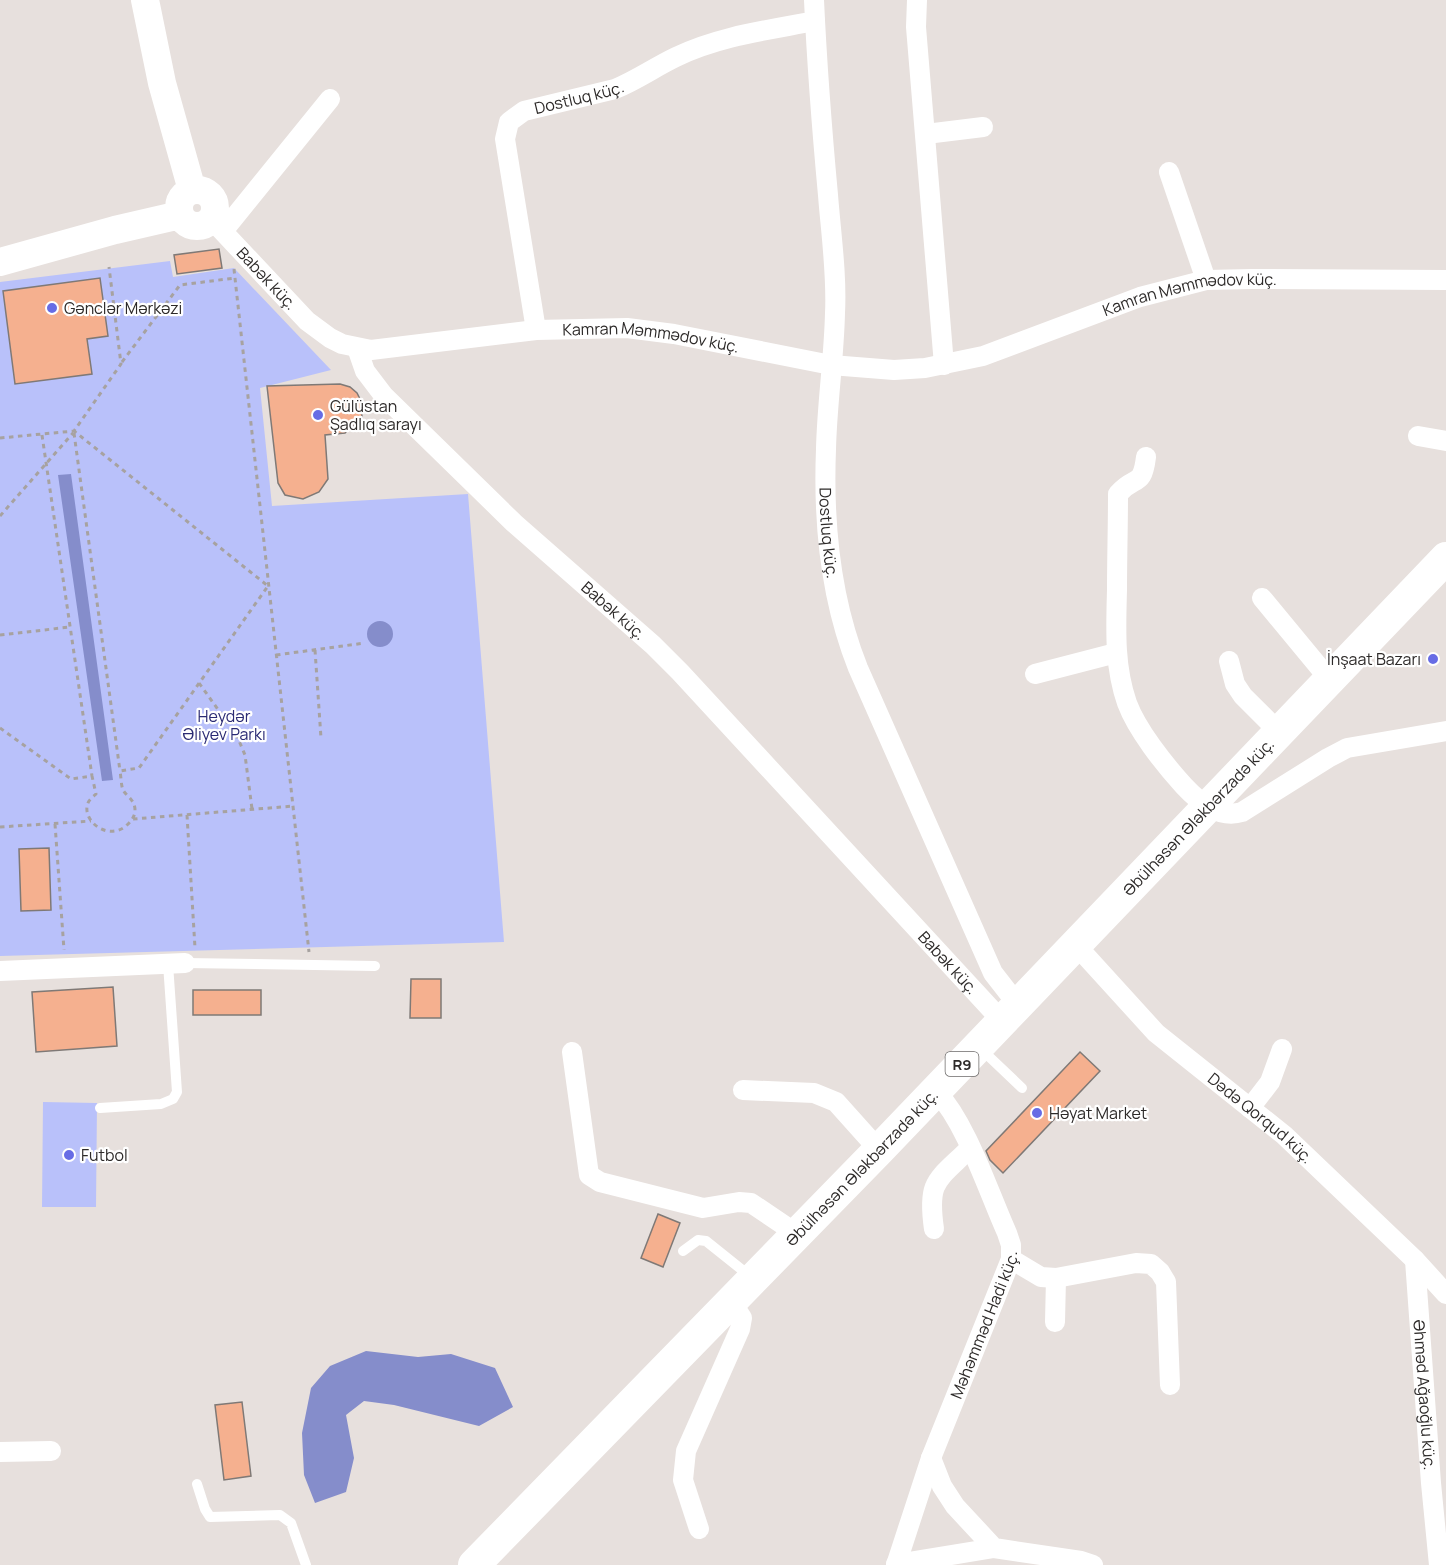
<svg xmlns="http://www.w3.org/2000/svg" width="1446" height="1565" viewBox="0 0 1446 1565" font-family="Manrope,sans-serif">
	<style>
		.green { fill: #b9c1fa }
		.water { fill: #858dcb }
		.building { fill: #f5b08f; stroke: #7f7976; stroke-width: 1.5 }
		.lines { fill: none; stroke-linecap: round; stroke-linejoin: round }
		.path { stroke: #a7a2a0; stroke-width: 3; stroke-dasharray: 4.5 4.5; stroke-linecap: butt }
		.lane { stroke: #fff; stroke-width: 10 }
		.street { stroke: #fff; stroke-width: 20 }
		.secondary { stroke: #fff; stroke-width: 28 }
		.primary { stroke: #fff; stroke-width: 32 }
		.poi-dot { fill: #676ce5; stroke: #fff; stroke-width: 2 }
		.labels { text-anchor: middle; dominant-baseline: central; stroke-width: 4.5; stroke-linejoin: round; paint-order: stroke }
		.shield { fill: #fff; stroke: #6c6a69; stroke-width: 1.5 }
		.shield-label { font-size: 15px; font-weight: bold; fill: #2d2a29 }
		.street-label { font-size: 16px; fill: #2d2a29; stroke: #fff }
		.poi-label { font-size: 16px; fill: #2d2a29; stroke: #fff; text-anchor: start }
		.park-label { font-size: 16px; fill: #2b2b74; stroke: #fff }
	</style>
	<rect width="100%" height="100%" fill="#e7e0dd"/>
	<!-- green -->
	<path class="green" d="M170 261 173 277 234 268 331 370 260 388 272 506 468 494 504 942 0 956V282Z
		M43 1102 97 1103 96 1207H42Z"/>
	<!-- water -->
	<path class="water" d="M71 474 113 780 102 781 58 475Z
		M367 634a13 13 0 1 1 26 0a13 13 0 1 1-26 0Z
		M366 1351 418 1357 451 1354 495 1368 513 1407 479 1426 394 1405 364 1401 346 1415 354 1458 346 1492 315 1503 304 1475 302 1433 311 1388 330 1366Z"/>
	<!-- building -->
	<path class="building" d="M219 249 222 268 177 274 174 255Z
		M100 278 108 336 87 339 92 374 15 384 3 291Z
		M340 384 350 387 357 393 361 401 362 418 345 433 325 435 328 479 319 492 303 499 285 495 278 483 267 386Z
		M49 848 51 910 21 911 19 849Z
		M411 979H441V1018H410Z
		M113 987 117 1046 36 1052 32 992Z
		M193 990H261V1015H193Z
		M1080 1052 1100 1071 1003 1173 990 1160 986 1151Z
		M658 1214 680 1223 663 1267 641 1258Z
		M242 1402 251 1476 224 1480 215 1405Z"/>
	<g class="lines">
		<!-- path -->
		<path class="path" d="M234 269 309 952
			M122 362 180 285 235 278
			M74 433 120 771
			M42 435 92 776
			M0 438 74 431 121 364 109 267
			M0 516 73 433
			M0 635 70 627
			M315 650 321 738
			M276 655 365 643
			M199 683 237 736 245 755 252 809
			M0 728 71 779 92 776 96 794C94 796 91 798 89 801 79 818 106 842 126 826 131 821 135 817 135 810 135 800 127 797 123 790 121 785 121 776 120 771L139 768 268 586 74 431
			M187 815 195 948
			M133 819 294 806
			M55 824 64 950
			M0 827 91 821"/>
		<!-- lane -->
		<path class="lane" d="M185 963 375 966
			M981 1049 1022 1088
			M100 1108 161 1104 173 1099 177 1092 168 964
			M683 1251 698 1240 706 1241 751 1277
			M197 1484 205 1509 210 1517 280 1515 291 1523 306 1565"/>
		<!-- street -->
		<g class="street">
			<path id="s1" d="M814 0C817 65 822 130 828 195 831 234 837 274 835 313 834 358 827 404 826 449 823 524 830 598 858 668L993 973 1018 1005"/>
			<path d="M917 0 916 27 944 365"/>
			<path d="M926 134 983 127"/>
			<path d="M1169 172 1206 280"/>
			<path id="s2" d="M212 220 307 321 330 338 342 344 371 350 536 330 627 328 674 334 831 365 894 370 925 368 983 356 1140 297 1206 280 1252 279 1446 280"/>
			<path d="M224 230 330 99"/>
			<path id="s3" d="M536 330 505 139 509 122 524 111 615 89C637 80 655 67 676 57 719 36 769 30 815 21"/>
			<path id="s4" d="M357 348 365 371 384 396 514 523 653 645 680 672 1003 1022"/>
			<path d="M1418 436 1446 441"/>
			<path d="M1146 457C1142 489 1135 474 1118 494 1118 526 1117 558 1117 590 1116 628 1114 666 1127 703 1137 730 1164 764 1184 786 1199 802 1219 819 1242 812L1328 758 1347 748 1446 731"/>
			<path d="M1262 598 1329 679"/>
			<path d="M1229 661 1235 684 1243 696 1279 732"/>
			<path d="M1035 674 1116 653"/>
			<path id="s5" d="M1075 944 1156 1033 1284 1135 1415 1260 1446 1294"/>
			<path d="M0 971 185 963"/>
			<path d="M572 1052 589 1175 600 1182 703 1208 739 1202 751 1203 797 1234"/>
			<path d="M743 1090 814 1093 836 1102 879 1150"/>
			<path d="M1250 1108 1270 1082 1282 1049"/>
			<path d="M934 1229C927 1180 937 1181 970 1148"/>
			<path d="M1011 1259 1041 1277 1056 1278 1136 1263 1151 1264 1160 1272 1166 1282 1170 1385"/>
			<path id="s6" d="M1415 1260 1431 1483 1439 1565"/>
			<path d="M1055 1322 1056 1278"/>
			<path d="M0 1452 51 1451"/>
			<path d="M931 1458 942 1486 955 1506 994 1548 1081 1561 1093 1565"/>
			<path d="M699 1529 683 1480 686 1451 740 1329 742 1318 731 1301"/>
			<path d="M896 1564 994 1548"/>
			<path id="s7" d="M896 1565 931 1458 1011 1259V1245L1007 1233C988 1191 967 1124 936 1091"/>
		</g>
		<!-- secondary -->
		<path class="secondary" d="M145 0 162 83 192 190
			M179 208a18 18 0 1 1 36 0a18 18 0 1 1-36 0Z
			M0 262 115 230 180 215"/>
		<!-- primary -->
		<path class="primary" id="s8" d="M474 1565 879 1150 1446 558"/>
	</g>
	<!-- markers -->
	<g class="poi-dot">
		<circle cx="52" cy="308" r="6"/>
		<circle cx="318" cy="415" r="6"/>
		<circle cx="1433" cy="659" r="6"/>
		<circle cx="1037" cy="1113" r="6"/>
		<circle cx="69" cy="1155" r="6"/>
	</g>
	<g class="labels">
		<!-- shield labels -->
		<rect class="shield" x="945.5" y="1052" width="33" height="24" rx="4.5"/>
		<g class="shield-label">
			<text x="962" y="1064">R9</text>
		</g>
		<!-- street labels -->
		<g class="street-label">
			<text stroke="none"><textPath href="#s3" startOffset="286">Dostluq küç.</textPath></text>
			<text stroke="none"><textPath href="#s2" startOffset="80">Babək küç.</textPath></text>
			<text stroke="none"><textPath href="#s2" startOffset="1046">Kamran Məmmədov küç.</textPath></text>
			<text stroke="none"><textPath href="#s2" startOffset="492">Kamran Məmmədov küç.</textPath></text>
			<text stroke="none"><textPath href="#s1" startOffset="534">Dostluq küç.</textPath></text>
			<text stroke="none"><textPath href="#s4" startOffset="370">Babək küç.</textPath></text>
			<text stroke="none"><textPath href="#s8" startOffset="1041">Əbülhəsən Ələkbərzadə küç.</textPath></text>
			<text stroke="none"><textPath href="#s4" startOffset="856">Babək küç.</textPath></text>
			<text stroke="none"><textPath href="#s5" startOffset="255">Dədə Qorqud küç.</textPath></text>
			<text stroke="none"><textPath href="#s8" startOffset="555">Əbülhəsən Ələkbərzadə küç.</textPath></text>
			<text stroke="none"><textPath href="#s7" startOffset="256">Məhəmməd Hadi küç.</textPath></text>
			<text stroke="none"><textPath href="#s6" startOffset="135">Əhməd Ağaoğlu küç.</textPath></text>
		</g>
		<!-- poi labels -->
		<g class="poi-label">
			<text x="64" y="308">Gənclər Mərkəzi</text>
			<text x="330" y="406">Gülüstan<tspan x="330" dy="18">Şadlıq sarayı</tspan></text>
			<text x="1421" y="659" text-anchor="end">İnşaat Bazarı</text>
			<text x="1049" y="1113">Həyat Market</text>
			<text x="81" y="1155">Futbol</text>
		</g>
		<!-- park labels -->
		<g class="park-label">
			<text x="224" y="716">Heydər<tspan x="224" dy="18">Əliyev Parkı</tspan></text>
		</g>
	</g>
</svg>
